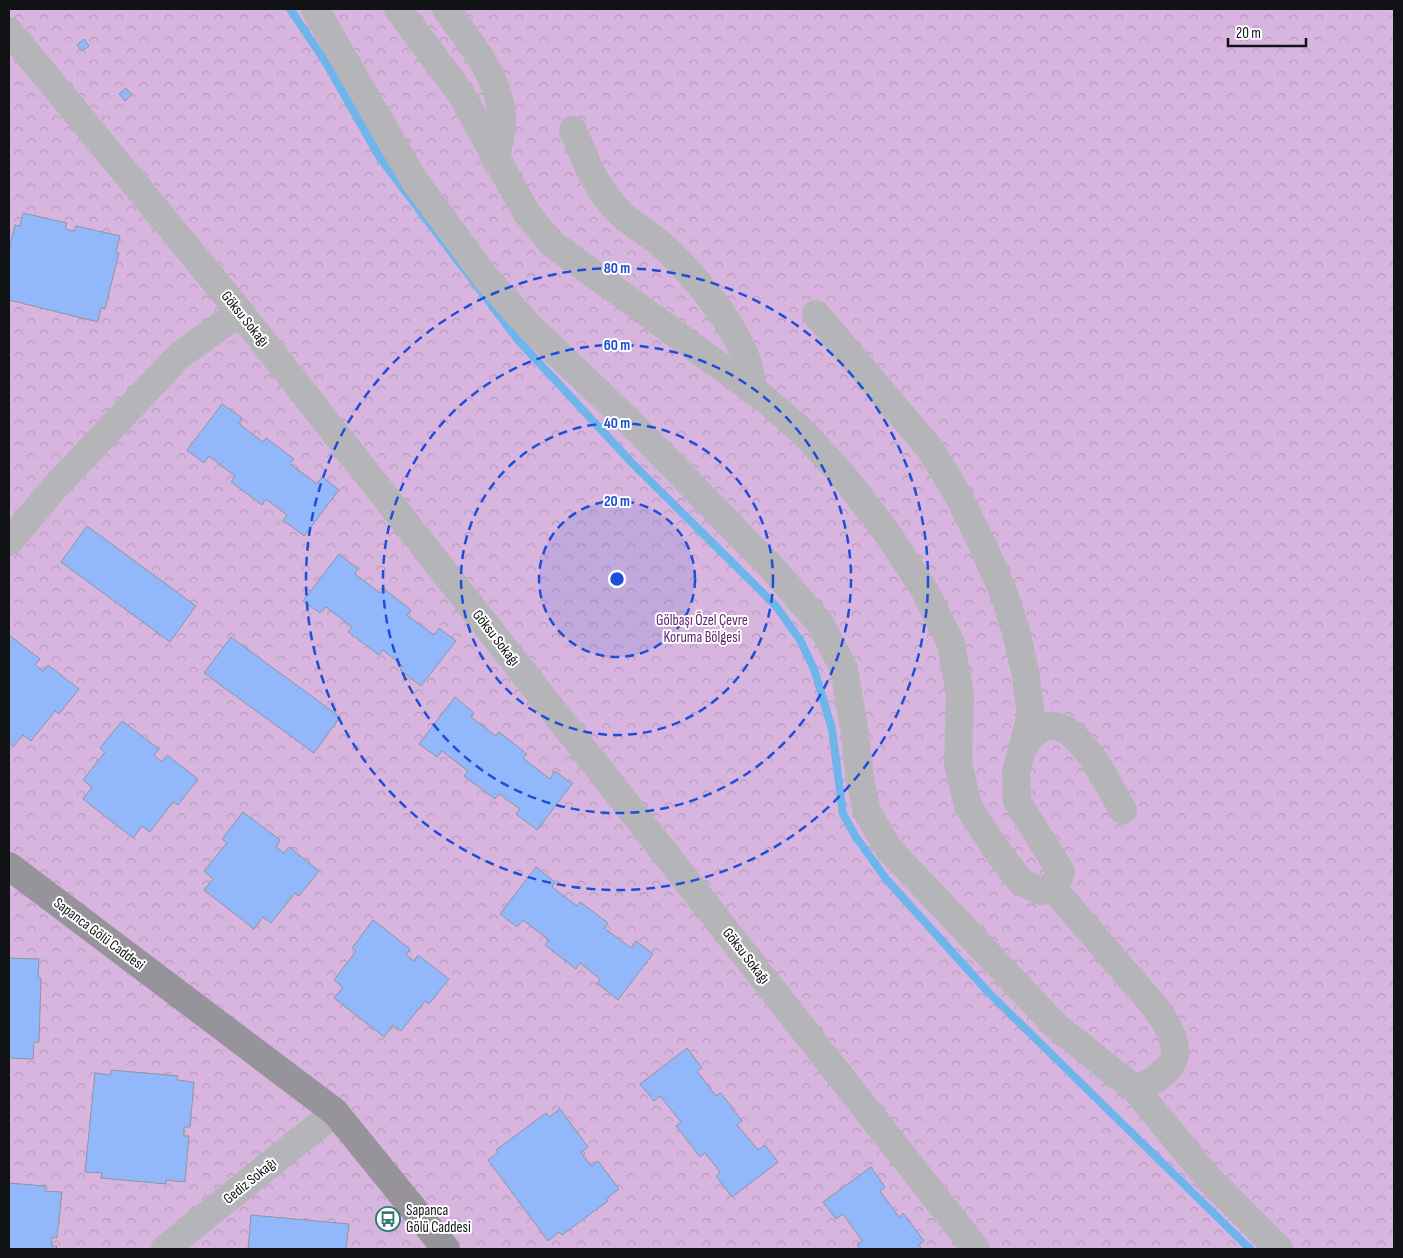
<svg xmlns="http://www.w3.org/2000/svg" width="1403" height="1258" viewBox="0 0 1403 1258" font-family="'Sofia Sans Condensed',sans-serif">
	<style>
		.park { fill: url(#park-crowns) }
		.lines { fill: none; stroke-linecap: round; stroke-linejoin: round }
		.stream { stroke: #6eb5eb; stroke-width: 8 }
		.building { fill: #92b7fb; stroke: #90959e }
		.street { stroke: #b5b4b8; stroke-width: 28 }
		.secondary { stroke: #96939a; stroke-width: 28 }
		.ring { fill: none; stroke: #1d4ed8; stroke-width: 2.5; stroke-dasharray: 9 6 }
		.labels { text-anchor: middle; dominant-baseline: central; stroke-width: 4; stroke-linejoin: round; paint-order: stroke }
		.street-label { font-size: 15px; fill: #111215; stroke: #fff }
		.park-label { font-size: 15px; fill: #632470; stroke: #fff }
		.poi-label { font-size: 15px; fill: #111215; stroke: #fff; text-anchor: start }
		.centre { fill: #1d4ed8; stroke: #fff; stroke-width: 2.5 }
		.ring-label { font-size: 15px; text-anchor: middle; font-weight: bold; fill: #1d4ed8; stroke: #fff; stroke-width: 4; stroke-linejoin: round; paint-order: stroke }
	</style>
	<defs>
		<pattern id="park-crowns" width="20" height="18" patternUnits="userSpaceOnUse" patternTransform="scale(1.25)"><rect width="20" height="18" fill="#d8b5df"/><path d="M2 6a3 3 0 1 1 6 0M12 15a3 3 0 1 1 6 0" fill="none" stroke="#b89bbe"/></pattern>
	</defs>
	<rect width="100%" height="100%" fill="#f4f5fe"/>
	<!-- park -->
	<path class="park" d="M9 9H1394V1249H9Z"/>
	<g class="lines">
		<!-- stream -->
		<path class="stream" d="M290 9 325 61 380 158 518 340 632 463 776 606 800 640 814 669 832 729 843 814 856 837 886 879 989 993 1250 1249"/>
	</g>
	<!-- building -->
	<path class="building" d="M84 39 89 46 82 51 77 45Z
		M126 88 132 95 125 101 119 94Z
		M23 213 67 223 65 229 74 231 76 226 120 236 116 252 119 253 105 309 101 308 98 322 9 300V250L15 225 20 226Z
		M222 404 242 418 238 423 263 442 266 438 294 459 290 464 317 484 322 477 339 490 304 536 283 520 287 515 266 499 262 505 231 482 235 476 209 456 204 463 187 450Z
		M87 526 196 606 170 642 61 562Z
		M339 554 358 569 355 574 380 593 383 588 411 610 407 615 434 635 439 628 456 641 421 686 400 670 403 666 383 650 379 655 348 632 352 627 326 607 320 613 303 601Z
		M9 635 40 659 35 665 43 671 48 665 79 689 59 714 55 711 31 741 23 735 13 747 9 743Z
		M231 637 340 717 314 753 204 673Z
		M455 697 474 713 471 717 496 736 499 732 527 754 523 758 550 779 555 771 572 784 537 830 516 814 520 809 499 794 495 799 464 776 468 771 442 751 437 757 419 744Z
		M122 721 159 749 154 755 162 762 167 755 198 779 178 805 173 802 150 832 142 826 133 838 83 799 92 787 83 780 105 752 100 748Z
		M243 812 280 840 276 847 284 853 289 847 319 871 299 896 295 893 271 923 263 917 254 929 204 890 213 879 204 871 227 843 222 839Z
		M536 867 555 882 552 887 577 906 580 902 608 923 604 928 631 948 636 941 653 954 618 1000 597 983 600 979 580 963 576 969 545 945 549 940 523 920 517 927 500 914Z
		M373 920 410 949 406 955 414 961 418 955 449 979 429 1004 425 1001 401 1031 393 1025 384 1037 334 998 343 987 334 980 356 951 352 948Z
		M9 958 39 959 38 978H41L39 1042H34L33 1059 9 1058Z
		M687 1048 702 1068 697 1071 716 1096 721 1093 742 1121 737 1125 758 1150 765 1145 778 1162 732 1197 716 1176 720 1172 705 1153 700 1157 676 1126 681 1122 660 1096 654 1101 640 1084Z
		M111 1070 178 1076 177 1080 194 1082 190 1127H184V1136H189L185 1182 166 1180V1184L101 1178 102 1173 85 1172 95 1073 111 1075Z
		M560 1109 588 1147 581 1152 591 1166 598 1161 619 1189 606 1199 608 1201 562 1235 559 1232 548 1241 488 1160 498 1152 496 1150 546 1113 549 1117Z
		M871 1167 885 1187 880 1191 899 1217 903 1213 924 1241 919 1245 922 1249H860L857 1245 862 1241 843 1214 836 1219 823 1202Z
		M9 1183 45 1186V1191L62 1192 57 1238 52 1237 51 1246H57L56 1249H9Z
		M251 1215 349 1224 346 1249H248Z"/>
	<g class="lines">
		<!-- street -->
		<path class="street" d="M315 9 414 180 487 279 530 327 636 428 773 569 820 623 844 669 855 734 860 779 867 812 889 849 1057 1027 1135 1089 1209 1179 1279 1249
			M398 9 460 92 526 212 551 243 765 399 803 432 845 478 890 537 925 591 951 644 960 694 958 763 968 806 995 848 1021 882 1041 891C1052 887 1057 883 1061 872L1017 801 1016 772 1031 716 1025 671 1016 632 1003 591 982 544 959 497 931 450 816 314
			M446 9C470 43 502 78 502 122 502 135 497 148 496 161
			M9 31 240 312 976 1249
			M573 130C587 164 595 188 622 215 634 226 650 234 662 245 693 274 735 323 748 364 751 372 751 382 753 391
			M9 542 55 487 180 355 240 312
			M1024 745C1030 738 1038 727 1048 726 1080 721 1109 787 1123 810
			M1052 887 1155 1007C1184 1047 1185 1069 1135 1089
			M165 1249 335 1112"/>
		<!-- secondary -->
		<path class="secondary" d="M9 866 335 1112 446 1249"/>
	</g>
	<!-- distance rings -->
	<circle cx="617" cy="579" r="78" fill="#1d4ed8" fill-opacity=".12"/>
	<g class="ring">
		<circle cx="617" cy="579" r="78"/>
		<circle cx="617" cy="579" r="156"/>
		<circle cx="617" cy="579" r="234"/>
		<circle cx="617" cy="579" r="311"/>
	</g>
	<!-- icons -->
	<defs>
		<symbol id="bus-ring" viewBox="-11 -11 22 22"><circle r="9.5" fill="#fff" stroke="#337a72" stroke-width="1.5"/><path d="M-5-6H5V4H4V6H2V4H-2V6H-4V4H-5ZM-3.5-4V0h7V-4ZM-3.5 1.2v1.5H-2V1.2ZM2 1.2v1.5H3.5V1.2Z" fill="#337a72"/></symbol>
	</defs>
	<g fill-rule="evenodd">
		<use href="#bus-ring" x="374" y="1205" width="28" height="28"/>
	</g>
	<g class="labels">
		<!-- street labels -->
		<g class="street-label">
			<text transform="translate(245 319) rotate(51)">Göksu Sokağı</text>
			<text transform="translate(496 638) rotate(52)">Göksu Sokağı</text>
			<text transform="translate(99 934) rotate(37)">Sapanca Gölü Caddesi</text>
			<text transform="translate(746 956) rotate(52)">Göksu Sokağı</text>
			<text transform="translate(250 1181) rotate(-39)">Gediz Sokağı</text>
		</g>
		<!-- park labels -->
		<g class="park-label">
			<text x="702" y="620">Gölbaşı Özel Çevre<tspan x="702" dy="17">Koruma Bölgesi</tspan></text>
		</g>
		<!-- poi labels -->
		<g class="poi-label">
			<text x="406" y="1210">Sapanca<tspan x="406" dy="17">Gölü Caddesi</tspan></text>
		</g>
	</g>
	<circle cx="617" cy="579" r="8" class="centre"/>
	<g class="ring-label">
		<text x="617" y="273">80 m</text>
		<text x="617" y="350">60 m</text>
		<text x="617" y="428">40 m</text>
		<text x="617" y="506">20 m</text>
	</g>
	<!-- border -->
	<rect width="1403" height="1258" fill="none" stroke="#111215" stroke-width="20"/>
	<!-- scale -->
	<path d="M1228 38v8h78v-8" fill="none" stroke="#111215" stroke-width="2.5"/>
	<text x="1236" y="38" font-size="15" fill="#111215" stroke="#ffffff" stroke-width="4" paint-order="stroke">20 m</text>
</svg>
